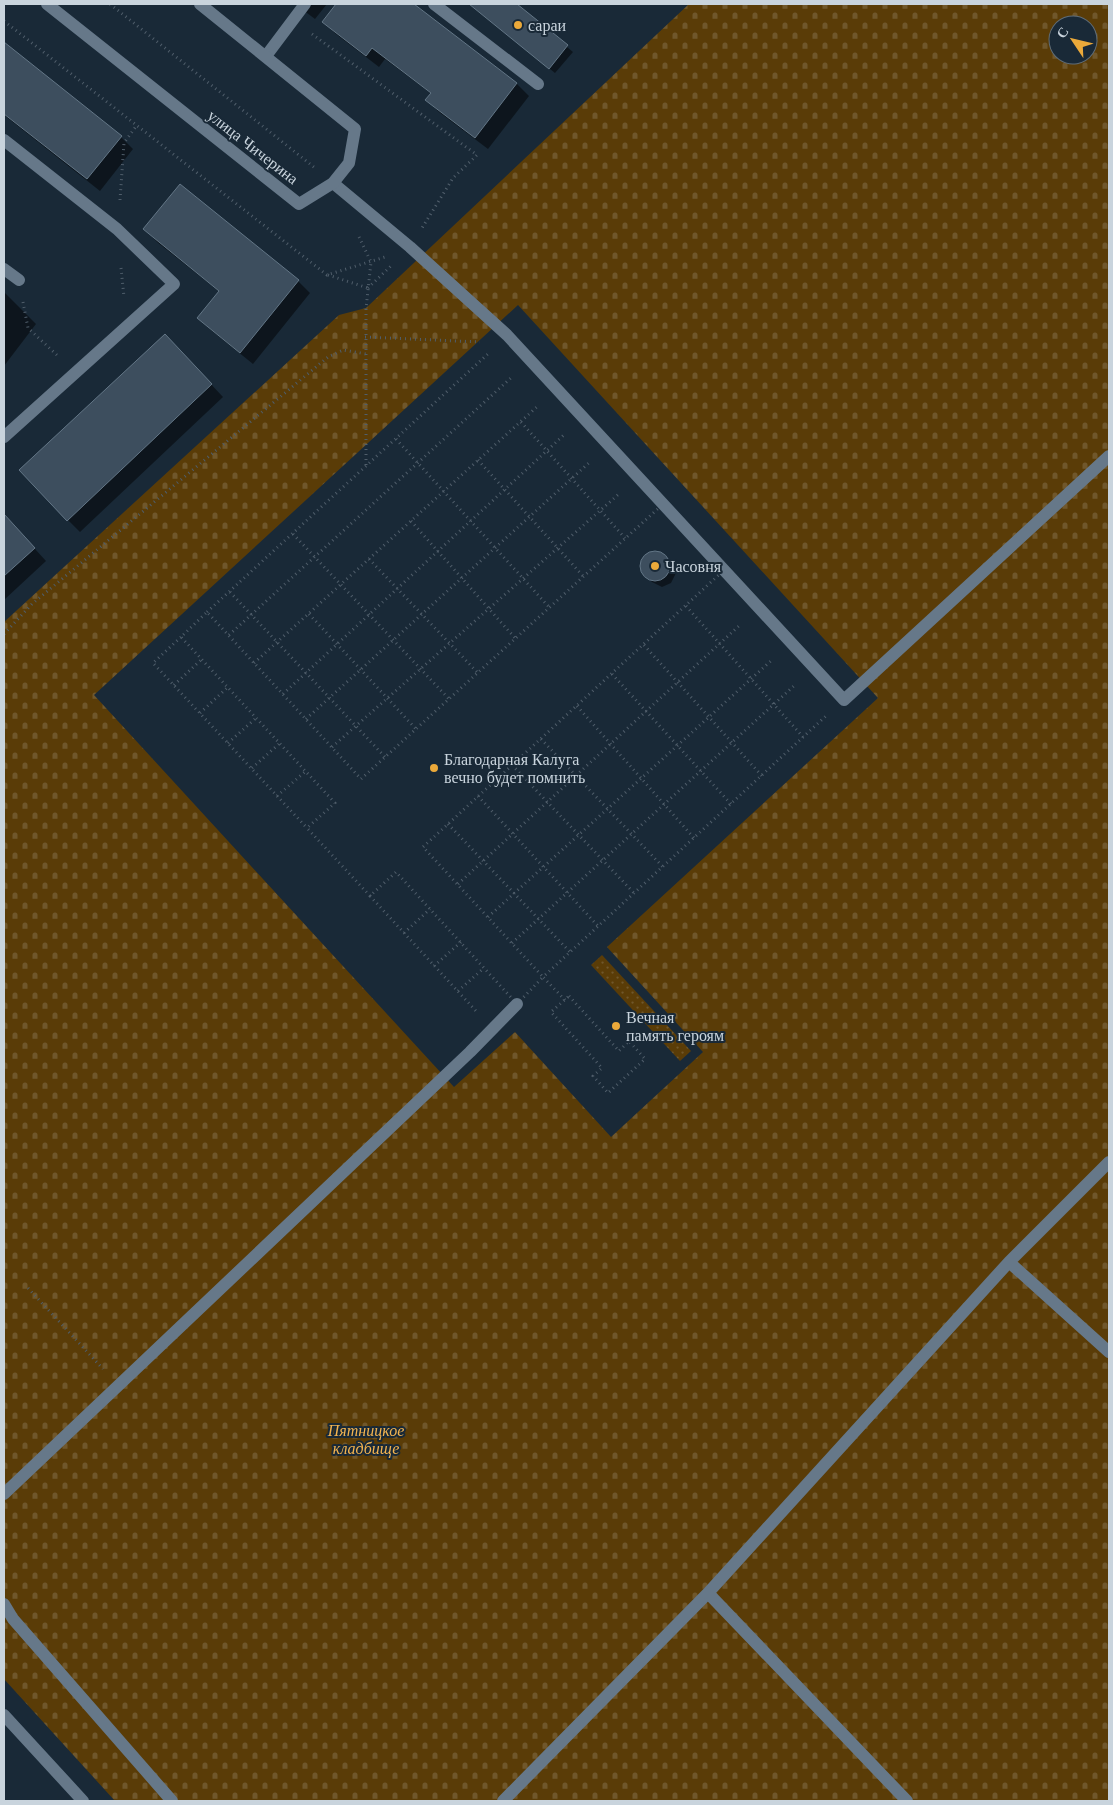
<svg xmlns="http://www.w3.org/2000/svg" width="1113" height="1805" viewBox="0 0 1113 1805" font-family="'Times New Roman',serif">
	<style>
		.grass { fill: url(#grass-dots) }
		.cemetery { fill: url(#cemetery-stones); fill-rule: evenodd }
		.shadow { fill: #0007 }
		.building { fill: #3d4e5e; stroke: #637686 }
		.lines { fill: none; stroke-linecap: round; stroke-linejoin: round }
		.path { stroke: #505e6b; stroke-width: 3; stroke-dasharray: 1 4; stroke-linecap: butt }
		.service { stroke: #667889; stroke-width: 12 }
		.minor { stroke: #667889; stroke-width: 12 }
		.tertiary { stroke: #667889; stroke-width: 12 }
		.poi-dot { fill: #eba93a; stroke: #192937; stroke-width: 2 }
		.labels { text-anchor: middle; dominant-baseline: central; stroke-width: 4; stroke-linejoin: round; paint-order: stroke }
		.poi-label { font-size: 16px; fill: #c9d4dd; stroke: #192937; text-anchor: start }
		.street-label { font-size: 16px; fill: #c9d4dd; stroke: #192937 }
		.park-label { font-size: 16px; font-style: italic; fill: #f3b450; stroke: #192937 }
	</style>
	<defs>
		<pattern id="grass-dots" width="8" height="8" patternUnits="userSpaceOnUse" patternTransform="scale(1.25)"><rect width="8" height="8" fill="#5a3c07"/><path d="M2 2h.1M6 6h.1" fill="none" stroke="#70572b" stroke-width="1.8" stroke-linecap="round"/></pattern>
		<pattern id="cemetery-stones" width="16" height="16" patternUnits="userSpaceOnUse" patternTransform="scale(1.25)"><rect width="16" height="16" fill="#5a3c07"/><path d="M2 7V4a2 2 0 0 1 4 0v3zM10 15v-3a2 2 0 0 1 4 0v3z" fill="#70572b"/></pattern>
	</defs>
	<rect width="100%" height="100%" fill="#192937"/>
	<!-- grass -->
	<path class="grass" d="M602 955 691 1051 680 1061 591 965Z"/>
	<!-- cemetery -->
	<path class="cemetery" d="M689 4H1109V1801H115L4 1679V622L339 315 366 308ZM1058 25H1088V55H1058ZM518 305 878 698 607 947 703 1052 611 1137 515 1032 454 1087 94 695Z"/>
	<!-- shadow -->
	<path class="shadow" d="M295 4H327L315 19Z
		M337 4H412L517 84 529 96 488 149 439 112 427 100 432 94 385 59 379 67 336 34 323 22Z
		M469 4H515L573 52 555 73Z
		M4 44 121 137 133 149 100 191 4 115Z
		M145 229 298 281 310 293 253 364 211 330 199 318 220 292 157 242Z
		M4 292 36 324 4 366Z
		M177 348 223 397 80 532 68 520Z
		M4 515 46 561 4 600Z
		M656 553 666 557 672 564 676 573 671 583 662 587 652 582 646 576 642 566 646 557Z"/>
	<!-- building -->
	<path class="building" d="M336 4H414L517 83 475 138 425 100 431 93 372 48 366 56 322 22Z
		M469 4H517L568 45 549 69Z
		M4 42 122 136 87 179 4 114Z
		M180 184 299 280 240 353 197 318 219 291 143 229Z
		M165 334 212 384 67 521 19 470Z
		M4 514 35 548 4 576Z
		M640 566a15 15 0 1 1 30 0a15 15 0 1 1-30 0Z"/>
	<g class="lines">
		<!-- path -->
		<path class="path" d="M110 4 315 168
			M4 21 327 275 385 257
			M312 34 477 155 453 178 422 228
			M120 200 124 143 137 125
			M359 237 371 262 366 309V466
			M121 268 124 297
			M328 275 368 288
			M368 288 393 264
			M23 302 28 328 59 357
			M365 337 480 342
			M521 422 625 538
			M396 439 549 607
			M478 460 583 576
			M662 505 722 572 423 847 543 977 517 1004 396 872 370 896 307 828 335 803 181 637 207 612 361 779Z
			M411 521 515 638
			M293 534 449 699
			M369 559 477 672
			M230 592 385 757
			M686 606 803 737
			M207 612 490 352
			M309 614 416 729
			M4 634 32 604 328 357 343 350 366 354
			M229 635 513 376
			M181 637 153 663 307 828
			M644 645 762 776
			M254 663 539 405
			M612 674 731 804
			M174 685 202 659
			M283 694 566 433
			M577 706 694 838
			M200 713 228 687
			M306 719 591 461
			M541 739 663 867
			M228 743 256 718
			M332 747 620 493
			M512 765 634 893
			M252 768 280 743
			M277 796 306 771
			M478 796 598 926
			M448 824 570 952
			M458 884 741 624
			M370 896 476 1011
			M488 917 773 659
			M404 933 430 909
			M512 943 796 684
			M434 966 461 942
			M458 991 484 968
			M569 996 619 1051 629 1041 645 1059 608 1093 593 1076 602 1068 551 1012Z
			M565 1000 543 977 827 715
			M28 1288 103 1369"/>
		<!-- service -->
		<path class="service" d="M434 4 538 84
			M266 56 305 4
			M4 140 117 229 174 284 4 437
			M333 183 410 247 507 335 844 700 1109 456
			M4 269 19 280
			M1009 1262 1109 1352
			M4 1494 470 1052 517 1004
			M708 1593 907 1801
			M4 1604 13 1619 172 1801
			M503 1801 708 1593 1009 1262 1109 1162"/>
		<!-- minor -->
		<path class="minor" d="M47 4 299 204 333 183 349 163 355 129 200 4"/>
		<!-- tertiary -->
		<path class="tertiary" d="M4 1715 83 1801"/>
	</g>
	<!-- markers -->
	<g class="poi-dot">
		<circle cx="518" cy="25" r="5"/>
		<circle cx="655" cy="566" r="5"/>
		<circle cx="434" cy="768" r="5"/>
		<circle cx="616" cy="1026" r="5"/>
	</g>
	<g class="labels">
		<!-- poi labels -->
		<g class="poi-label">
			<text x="528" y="25">сараи</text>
			<text x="665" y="566">Часовня</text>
			<text x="444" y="759">Благодарная Калуга<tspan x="444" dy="18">вечно будет помнить</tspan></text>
			<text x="626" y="1017">Вечная<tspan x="626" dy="18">память героям</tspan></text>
		</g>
		<!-- street labels -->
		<g class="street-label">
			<text transform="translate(253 147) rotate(38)">улица Чичерина</text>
		</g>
		<!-- park labels -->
		<g class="park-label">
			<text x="366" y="1430">Пятницкое<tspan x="366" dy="18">кладбище</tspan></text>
		</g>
	</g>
	<!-- border -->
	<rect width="1113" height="1805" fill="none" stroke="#c9d4dd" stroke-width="10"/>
	<!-- north arrow -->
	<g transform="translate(1073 40) rotate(305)"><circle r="24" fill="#192937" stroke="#5f6d79"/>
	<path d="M0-4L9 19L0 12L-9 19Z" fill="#eba93a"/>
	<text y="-8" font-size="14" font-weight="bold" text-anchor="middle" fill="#c9d4dd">С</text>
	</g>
</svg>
